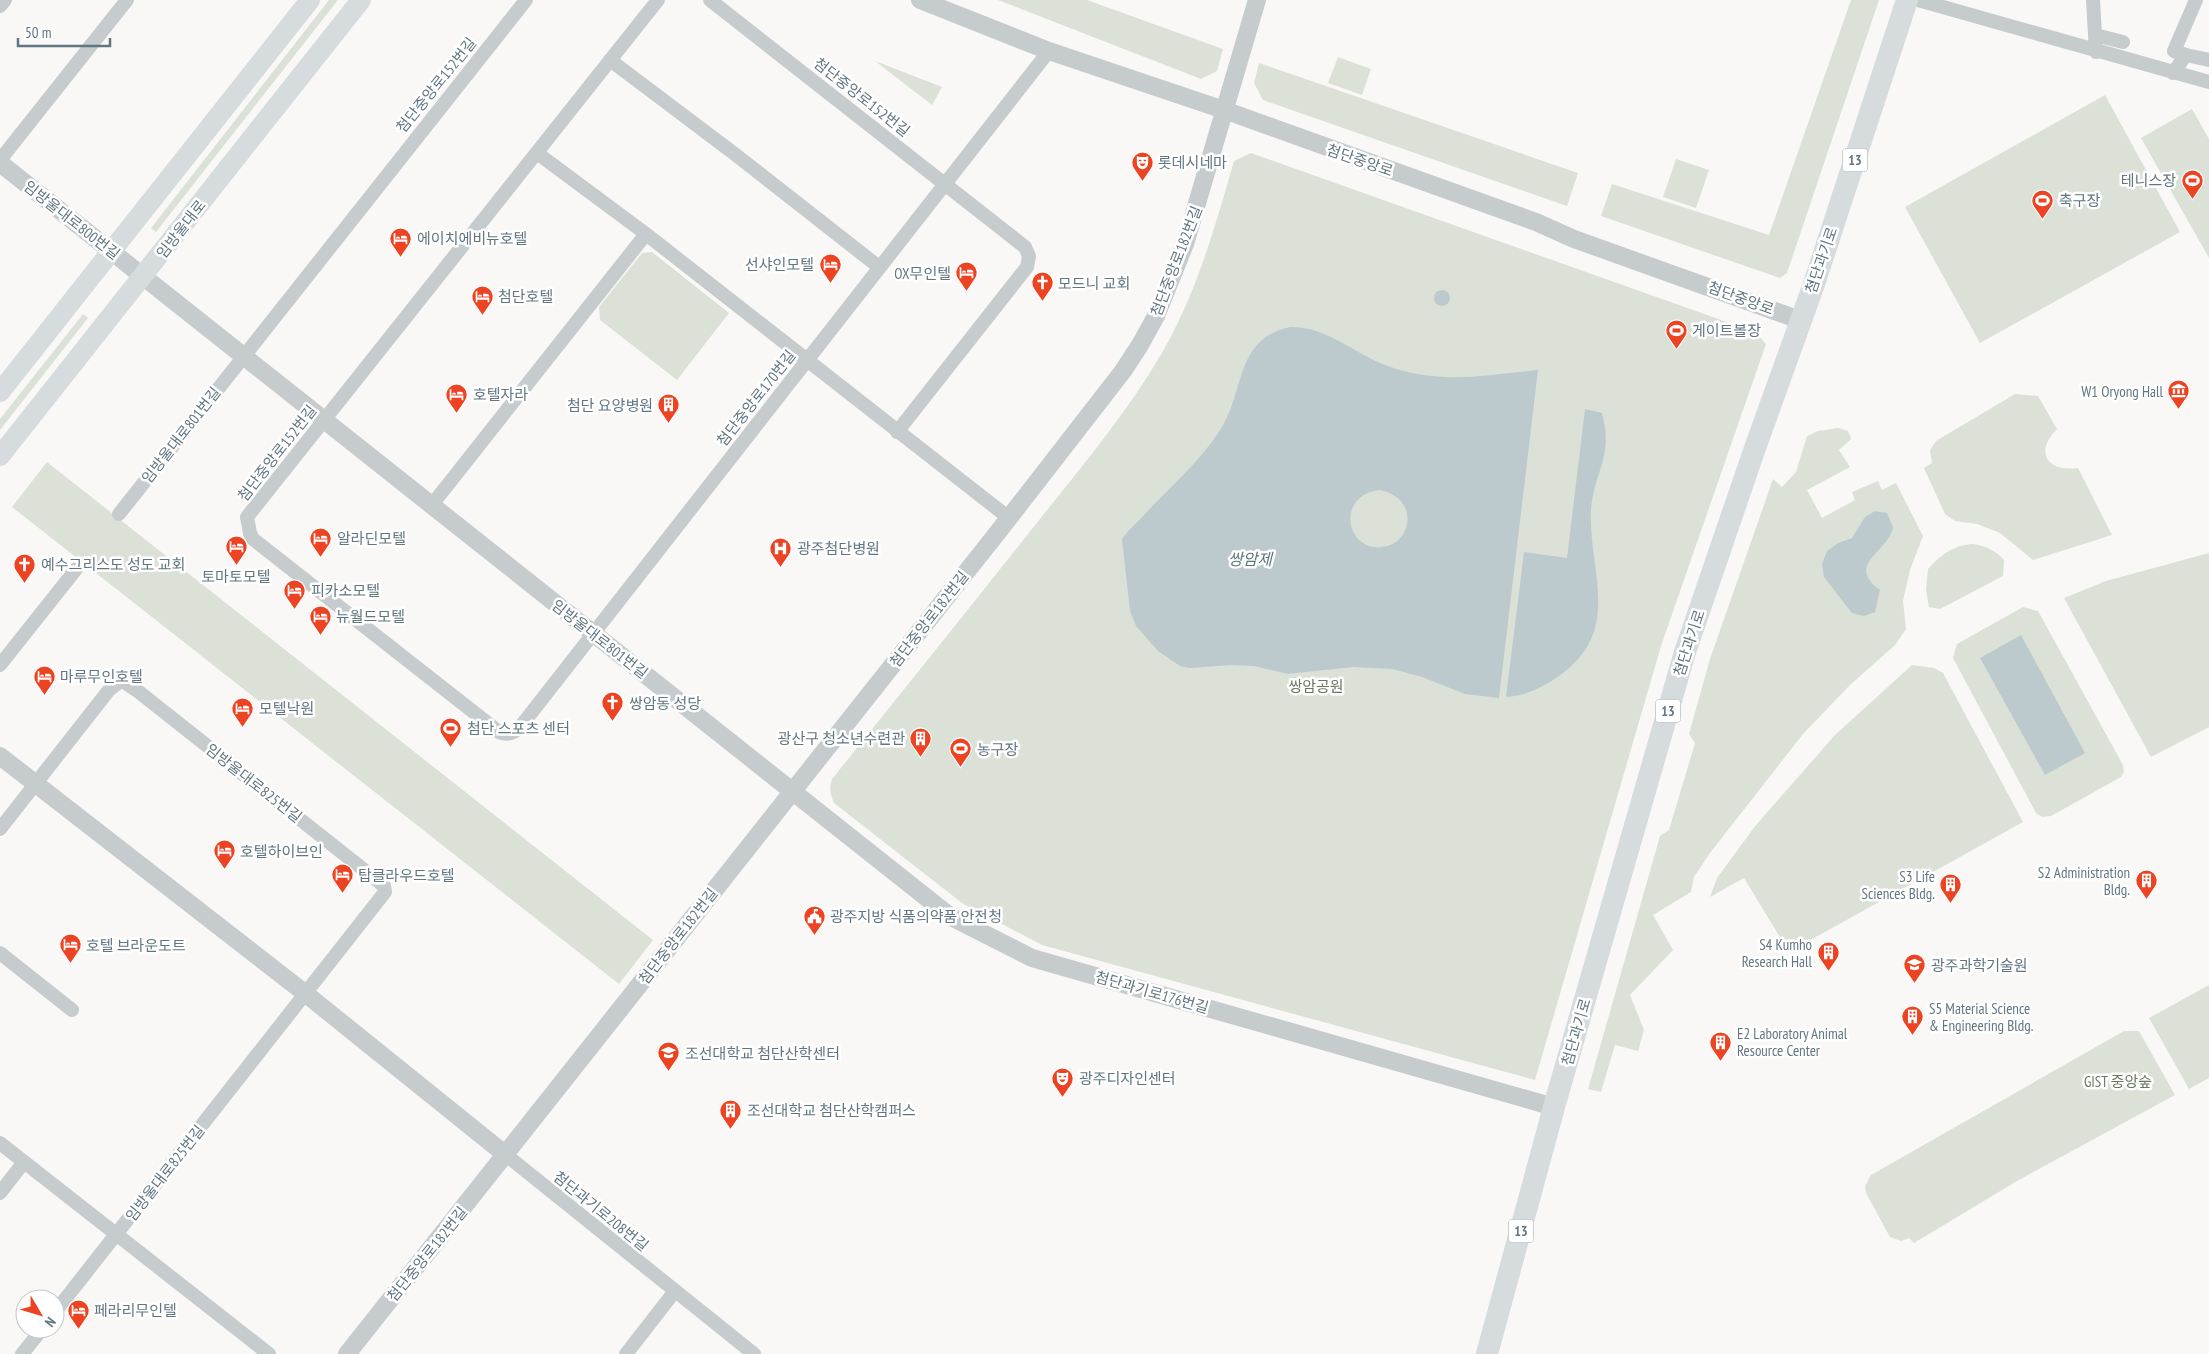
<svg xmlns="http://www.w3.org/2000/svg" width="2209" height="1354" viewBox="0 0 2209 1354" font-family="'PT Sans Narrow','Noto Sans KR',sans-serif">
	<style>
		.green { fill: #dbe1d6 }
		.water { fill: #bdcacd; fill-rule: evenodd }
		.lines { fill: none; stroke-linecap: round; stroke-linejoin: round }
		.minor { stroke: #c6cbcd; stroke-width: 14 }
		.tertiary { stroke: #c6cbcd; stroke-width: 18 }
		.secondary { stroke: #d6dbde; stroke-width: 20 }
		.primary { stroke: #d6dbde; stroke-width: 22 }
		.labels { text-anchor: middle; dominant-baseline: central; stroke-width: 5; stroke-linejoin: round; paint-order: stroke }
		.shield { fill: #fff; stroke: #919fa8; stroke-width: 1 }
		.shield-label { font-size: 14px; font-weight: bold; fill: #627682 }
		.street-label { font-size: 15px; fill: #627682; stroke: #fff }
		.poi-label { font-size: 15px; fill: #627682; stroke: #fff; text-anchor: start }
		.park-label { font-size: 15px; fill: #677a61; stroke: #fff }
		.water-label { font-size: 16px; font-style: italic; fill: #5d767c; stroke: #fff }
	</style>
	<rect width="100%" height="100%" fill="#f9f8f6"/>
	<!-- green -->
	<path class="green" d="M329 0H338L156 232 151 228Z
		M998 0H1087L1223 49 1217 71 1201 79Z
		M1851 0H1879L1787 273 1780 278 1601 216 1612 184 1769 235Z
		M1338 57 1371 69 1362 95 1328 83Z
		M875 61 942 87 932 105Z
		M1259 63 1578 173 1567 206 1263 100 1254 83Z
		M2105 95 2180 232 1980 343 1905 207Z
		M2192 109 2209 139V258L2141 138Z
		M1251 153 1755 332 1766 344 1661 646 1535 1080 1042 945 962 903 834 803C830 794 829 788 832 779 898 697 963 616 1028 534 1077 472 1130 411 1168 342 1199 285 1216 223 1234 161Z
		M1676 159 1709 170 1696 208 1663 197Z
		M652 252 729 313 677 380 600 320 599 307 642 253Z
		M83 314 88 318 0 430V419Z
		M2015 394 2038 396 2057 429C2034 452 2047 472 2078 468L2112 535 2033 560 2000 533 1977 524 1955 521 1945 514 1924 468 1932 463 1930 450 1936 441Z
		M1838 428 1848 431 1851 439 1839 450 1850 467 1807 490 1822 518 1855 500 1852 492 1878 481 1882 490 1896 483 1923 536 1910 570 1903 601 1906 629 1895 645 1849 686 1803 734 1710 853 1694 877 1691 892 1653 915 1673 950 1630 995 1644 1030 1638 1051 1615 1045 1601 1092 1588 1089 1660 836 1669 830 1695 743 1689 734 1710 659 1773 479 1782 487 1796 472 1807 436 1818 431Z
		M47 462 653 940 619 984 12 507Z
		M1973 544C1986 546 1995 550 2004 560L2003 576 1940 609 1929 607 1926 590 1928 569C1941 555 1953 545 1973 544Z
		M2209 553V727L2151 757 2064 598 2106 581Z
		M2023 607 2038 611 2123 765 2124 772 2121 777 2051 816 2042 817 2036 813 1953 658 1957 644Z
		M1912 665 1934 668 1943 673 2023 822 1789 952 1744 878 1710 897 1717 878 1756 825 1835 735Z
		M2209 985V1078L2189 1089 2149 1018Z
		M2124 1031H2139L2175 1095 2017 1181 1914 1243 1909 1238 1901 1241 1890 1237 1866 1193 1865 1186 1871 1175Z"/>
	<!-- water -->
	<path class="water" d="M1434 298a8 8 0 1 1 16 0a8 8 0 1 1-16 0Z
		M1290 327C1327 326 1354 354 1388 366 1441 385 1484 375 1538 370L1499 698 1465 694 1422 677 1392 669 1353 667 1288 674 1254 666 1231 665 1190 668 1180 666 1158 651 1136 626 1130 611 1122 539C1128 530 1138 522 1145 514 1171 486 1204 458 1223 425 1245 387 1236 339 1290 327ZM1380 490C1399 494 1412 508 1406 528 1403 537 1396 544 1387 546 1347 557 1333 495 1380 490Z
		M1585 409 1602 413C1614 457 1594 471 1591 510 1588 572 1624 630 1559 676 1543 687 1526 696 1506 697L1524 552 1567 558Z
		M1875 511 1887 513 1893 527C1890 551 1844 564 1880 590L1875 612 1864 616 1852 613 1824 577 1822 564 1827 551 1838 543 1852 538 1865 517Z
		M2021 635 2085 753 2045 775 1980 658Z"/>
	<g class="lines">
		<!-- minor -->
		<path class="minor" d="M658 0 247 517 250 533 253 539 499 732C508 736 514 733 521 726L1049 51
			M710 0 1025 247 1029 256 1027 267 897 432
			M1918 0 2209 82
			M2093 0 2096 52
			M0 6 5 0
			M2095 35 2123 42
			M2186 55 2174 51 2196 0
			M610 60 736 155 879 267
			M2173 73 2186 55 2209 60
			M537 153 646 234 1009 518
			M0 160 127 0
			M431 506 646 234
			M119 514 526 0
			M0 665 77 568
			M0 829 109 690 119 682H124L139 692 378 881 384 886 385 892 55 1312
			M0 953 72 1010
			M0 1143 269 1354
			M506 1155 754 1354
			M0 1193 24 1162
			M22 1354 42 1329
			M626 1354 675 1291"/>
		<!-- tertiary -->
		<path class="tertiary" d="M920 0 1049 51 1224 110 1536 222 1574 239 1800 320
			M0 163 951 917 1032 958 1554 1107
			M0 756 306 994 506 1155
			M347 1354 998 532 1123 371 1140 345 1156 316 1185 244 1257 0"/>
		<!-- secondary -->
		<path class="secondary" d="M0 392 310 0
			M0 456 361 0"/>
		<!-- primary -->
		<path class="primary" d="M1487 1354 1554 1107 1685 652 1755 448 1813 287 1907 0"/>
	</g>
	<!-- icons -->
	<defs>
		<symbol id="theatre-pin" viewBox="-11 -11 22 30"><path d="M0 17L-7.5 6A9.5 9.5 0 1 1 7.5 6Z" fill="#ec4322" stroke="#fff"/><path d="M-5-5.5Q0-4 5-5.5V0Q5 5 0 6Q-5 5-5 0ZM-3.3-2.5H-1v1.5H-3.3ZM1-2.5H3.3v1.5H1ZM-2.8 1Q0 5.5 2.8 1Z" fill="#fff"/></symbol>
		<symbol id="stadium-pin" viewBox="-11 -11 22 30"><path d="M0 17L-7.5 6A9.5 9.5 0 1 1 7.5 6Z" fill="#ec4322" stroke="#fff"/><path d="M0-5a6.5 5 0 1 0 0 10a6.5 5 0 1 0 0-10ZM-3.5-1.8h7v3.6h-7Z" fill="#fff"/></symbol>
		<symbol id="hotel-pin" viewBox="-11 -11 22 30"><path d="M0 17L-7.5 6A9.5 9.5 0 1 1 7.5 6Z" fill="#ec4322" stroke="#fff"/><path d="M-6-4.5h1.5V1H6V5H4.5V3h-9V5H-6ZM-4 0a1.8 1.8 0 1 1 3.6 0ZM.5 0V-2.5h3Q6-2.5 6 0Z" fill="#fff"/></symbol>
		<symbol id="church-pin" viewBox="-11 -11 22 30"><path d="M0 17L-7.5 6A9.5 9.5 0 1 1 7.5 6Z" fill="#ec4322" stroke="#fff"/><path d="M-1.2-6h2.4v3.5h3.3v2.4h-3.3V6h-2.4V-.1h-3.3v-2.4h3.3Z" fill="#fff"/></symbol>
		<symbol id="museum-pin" viewBox="-11 -11 22 30"><path d="M0 17L-7.5 6A9.5 9.5 0 1 1 7.5 6Z" fill="#ec4322" stroke="#fff"/><path d="M0-6L6-3V-2H-6V-3ZM-5-1h2V3h-2ZM-1-1h2V3h-2ZM3-1h2V3H3ZM-6 4H6V6H-6Z" fill="#fff"/></symbol>
		<symbol id="building-pin" viewBox="-11 -11 22 30"><path d="M0 17L-7.5 6A9.5 9.5 0 1 1 7.5 6Z" fill="#ec4322" stroke="#fff"/><path d="M-4-6H4V6H1V3H-1V6H-4ZM-2.5-4.3h1.7v1.8h-1.7ZM.8-4.3h1.7v1.8H.8ZM-2.5-1h1.7V.8h-1.7ZM.8-1h1.7V.8H.8Z" fill="#fff"/></symbol>
		<symbol id="hospital-pin" viewBox="-11 -11 22 30"><path d="M0 17L-7.5 6A9.5 9.5 0 1 1 7.5 6Z" fill="#ec4322" stroke="#fff"/><path d="M-5-5h3v3.5h4V-5h3V5h-3V1.5h-4V5h-3Z" fill="#fff"/></symbol>
		<symbol id="civic-pin" viewBox="-11 -11 22 30"><path d="M0 17L-7.5 6A9.5 9.5 0 1 1 7.5 6Z" fill="#ec4322" stroke="#fff"/><path d="M-.6-6.5H3V-4.5H.6V-3L4-1V1h2V6H-6V1h2V-1L-.6-3ZM-1.2 2.5V6h2.4V2.5Z" fill="#fff"/></symbol>
		<symbol id="university-pin" viewBox="-11 -11 22 30"><path d="M0 17L-7.5 6A9.5 9.5 0 1 1 7.5 6Z" fill="#ec4322" stroke="#fff"/><path d="M0-5L7-2L0 1L-7-2ZM-4 1L0 2.5L4 1V4Q0 6-4 4Z" fill="#fff"/></symbol>
		<symbol id="school-pin" viewBox="-11 -11 22 30"><path d="M0 17L-7.5 6A9.5 9.5 0 1 1 7.5 6Z" fill="#ec4322" stroke="#fff"/><path d="M0-5L7-2L0 1L-7-2ZM-4 1L0 2.5L4 1V4Q0 6-4 4Z" fill="#fff"/></symbol>
	</defs>
	<g fill-rule="evenodd">
		<use href="#theatre-pin" x="1130" y="150" width="25" height="34"/>
		<use href="#stadium-pin" x="2180" y="168" width="25" height="34"/>
		<use href="#stadium-pin" x="2030" y="188" width="25" height="34"/>
		<use href="#hotel-pin" x="388" y="226" width="25" height="34"/>
		<use href="#hotel-pin" x="818" y="252" width="25" height="34"/>
		<use href="#hotel-pin" x="954" y="260" width="25" height="34"/>
		<use href="#church-pin" x="1030" y="270" width="25" height="34"/>
		<use href="#hotel-pin" x="470" y="284" width="25" height="34"/>
		<use href="#stadium-pin" x="1664" y="318" width="25" height="34"/>
		<use href="#museum-pin" x="2166" y="378" width="25" height="34"/>
		<use href="#hotel-pin" x="444" y="382" width="25" height="34"/>
		<use href="#building-pin" x="656" y="392" width="25" height="34"/>
		<use href="#hotel-pin" x="308" y="526" width="25" height="34"/>
		<use href="#hotel-pin" x="224" y="534" width="25" height="34"/>
		<use href="#hospital-pin" x="768" y="536" width="25" height="34"/>
		<use href="#church-pin" x="12" y="552" width="25" height="34"/>
		<use href="#hotel-pin" x="282" y="578" width="25" height="34"/>
		<use href="#hotel-pin" x="308" y="604" width="25" height="34"/>
		<use href="#hotel-pin" x="32" y="664" width="25" height="34"/>
		<use href="#church-pin" x="600" y="690" width="25" height="34"/>
		<use href="#hotel-pin" x="230" y="696" width="25" height="34"/>
		<use href="#stadium-pin" x="438" y="716" width="25" height="34"/>
		<use href="#building-pin" x="908" y="726" width="25" height="34"/>
		<use href="#stadium-pin" x="948" y="736" width="25" height="34"/>
		<use href="#hotel-pin" x="212" y="838" width="25" height="34"/>
		<use href="#hotel-pin" x="330" y="862" width="25" height="34"/>
		<use href="#building-pin" x="2134" y="868" width="25" height="34"/>
		<use href="#building-pin" x="1938" y="872" width="25" height="34"/>
		<use href="#civic-pin" x="802" y="904" width="25" height="34"/>
		<use href="#hotel-pin" x="58" y="932" width="25" height="34"/>
		<use href="#building-pin" x="1816" y="940" width="25" height="34"/>
		<use href="#university-pin" x="1902" y="952" width="25" height="34"/>
		<use href="#building-pin" x="1900" y="1004" width="25" height="34"/>
		<use href="#building-pin" x="1708" y="1030" width="25" height="34"/>
		<use href="#school-pin" x="656" y="1040" width="25" height="34"/>
		<use href="#theatre-pin" x="1050" y="1066" width="25" height="34"/>
		<use href="#building-pin" x="718" y="1098" width="25" height="34"/>
		<use href="#hotel-pin" x="66" y="1298" width="25" height="34"/>
	</g>
	<g class="labels">
		<!-- shield labels -->
		<g class="shield">
			<rect x="1842.5" y="148.5" width="25" height="23" rx="4"/>
			<rect x="1655.5" y="699.5" width="25" height="23" rx="4"/>
			<rect x="1508.5" y="1219.5" width="25" height="23" rx="4"/>
		</g>
		<g class="shield-label">
			<text x="1855" y="160">13</text>
			<text x="1668" y="711">13</text>
			<text x="1521" y="1231">13</text>
		</g>
		<!-- street labels -->
		<g class="street-label">
			<text transform="translate(436 85) rotate(-51)">첨단중앙로152번길</text>
			<text transform="translate(862 97) rotate(38)">첨단중앙로152번길</text>
			<text transform="translate(1360 160) rotate(19)">첨단중앙로</text>
			<text transform="translate(72 220) rotate(38)">임방울대로800번길</text>
			<text transform="translate(181 229) rotate(-52)">임방울대로</text>
			<text transform="translate(1821 260) rotate(-71)">첨단과기로</text>
			<text transform="translate(1176 261) rotate(-69)">첨단중앙로182번길</text>
			<text transform="translate(1741 298) rotate(20)">첨단중앙로</text>
			<text transform="translate(756 398) rotate(-52)">첨단중앙로170번길</text>
			<text transform="translate(181 435) rotate(-52)">임방울대로801번길</text>
			<text transform="translate(277 453) rotate(-52)">첨단중앙로152번길</text>
			<text transform="translate(929 619) rotate(-52)">첨단중앙로182번길</text>
			<text transform="translate(600 639) rotate(38)">임방울대로801번길</text>
			<text transform="translate(1689 643) rotate(-72)">첨단과기로</text>
			<text transform="translate(254 783) rotate(38)">임방울대로825번길</text>
			<text transform="translate(678 936) rotate(-52)">첨단중앙로182번길</text>
			<text transform="translate(1152 992) rotate(16)">첨단과기로176번길</text>
			<text transform="translate(1576 1032) rotate(-74)">첨단과기로</text>
			<text transform="translate(165 1173) rotate(-52)">임방울대로825번길</text>
			<text transform="translate(601 1211) rotate(39)">첨단과기로208번길</text>
			<text transform="translate(427 1254) rotate(-51)">첨단중앙로182번길</text>
		</g>
		<!-- poi labels -->
		<g class="poi-label">
			<text x="1158" y="162">롯데시네마</text>
			<text x="2176" y="180" text-anchor="end">테니스장</text>
			<text x="2059" y="200">축구장</text>
			<text x="417" y="238">에이치에비뉴호텔</text>
			<text x="814" y="264" text-anchor="end">선샤인모텔</text>
			<text x="951" y="273" text-anchor="end">OX무인텔</text>
			<text x="1058" y="283">모드니 교회</text>
			<text x="498" y="296">첨단호텔</text>
			<text x="1692" y="330">게이트볼장</text>
			<text x="2163" y="391" text-anchor="end">W1 Oryong Hall</text>
			<text x="473" y="394">호텔자라</text>
			<text x="653" y="405" text-anchor="end">첨단 요양병원</text>
			<text x="337" y="538">알라딘모텔</text>
			<text x="797" y="548">광주첨단병원</text>
			<text x="41" y="564">예수그리스도 성도 교회</text>
			<text x="236" y="576" text-anchor="middle">토마토모텔</text>
			<text x="311" y="590">피카소모텔</text>
			<text x="336" y="616">뉴월드모텔</text>
			<text x="60" y="676">마루무인호텔</text>
			<text x="629" y="703">쌍암동 성당</text>
			<text x="259" y="708">모텔낙원</text>
			<text x="467" y="728">첨단 스포츠 센터</text>
			<text x="905" y="738" text-anchor="end">광산구 청소년수련관</text>
			<text x="977" y="749">농구장</text>
			<text x="240" y="851">호텔하이브인</text>
			<text x="2130" y="872" text-anchor="end">S2 Administration<tspan x="2130" dy="17">Bldg.</tspan></text>
			<text x="358" y="875">탑클라우드호텔</text>
			<text x="1935" y="876" text-anchor="end">S3 Life<tspan x="1935" dy="17">Sciences Bldg.</tspan></text>
			<text x="830" y="916">광주지방 식품의약품 안전청</text>
			<text x="1812" y="944" text-anchor="end">S4 Kumho<tspan x="1812" dy="17">Research Hall</tspan></text>
			<text x="86" y="945">호텔 브라운도트</text>
			<text x="1931" y="965">광주과학기술원</text>
			<text x="1929" y="1008">S5 Material Science<tspan x="1929" dy="17">&amp; Engineering Bldg.</tspan></text>
			<text x="1737" y="1033">E2 Laboratory Animal<tspan x="1737" dy="17">Resource Center</tspan></text>
			<text x="685" y="1053">조선대학교 첨단산학센터</text>
			<text x="1079" y="1078">광주디자인센터</text>
			<text x="747" y="1110">조선대학교 첨단산학캠퍼스</text>
			<text x="94" y="1310">페라리무인텔</text>
		</g>
		<!-- park labels -->
		<g class="park-label">
			<text x="1316" y="686">쌍암공원</text>
			<text x="2118" y="1081">GIST 중앙숲</text>
		</g>
		<!-- water labels -->
		<g class="water-label">
			<text x="1250" y="559">쌍암제</text>
		</g>
	</g>
	<!-- north arrow -->
	<g transform="translate(40 1314) rotate(128)"><circle r="24" fill="#ffffff" stroke="#c0c8cd"/>
	<path d="M0-4L9 19L0 12L-9 19Z" fill="#ec4322"/>
	<text y="-8" font-size="14" font-weight="bold" text-anchor="middle" fill="#627682">N</text>
	</g>
	<!-- scale -->
	<path d="M18 38v8h92v-8" fill="none" stroke="#627682" stroke-width="2.5"/>
	<text x="25" y="38" font-size="15" fill="#627682" stroke="#ffffff" stroke-width="4" paint-order="stroke">50 m</text>
</svg>
